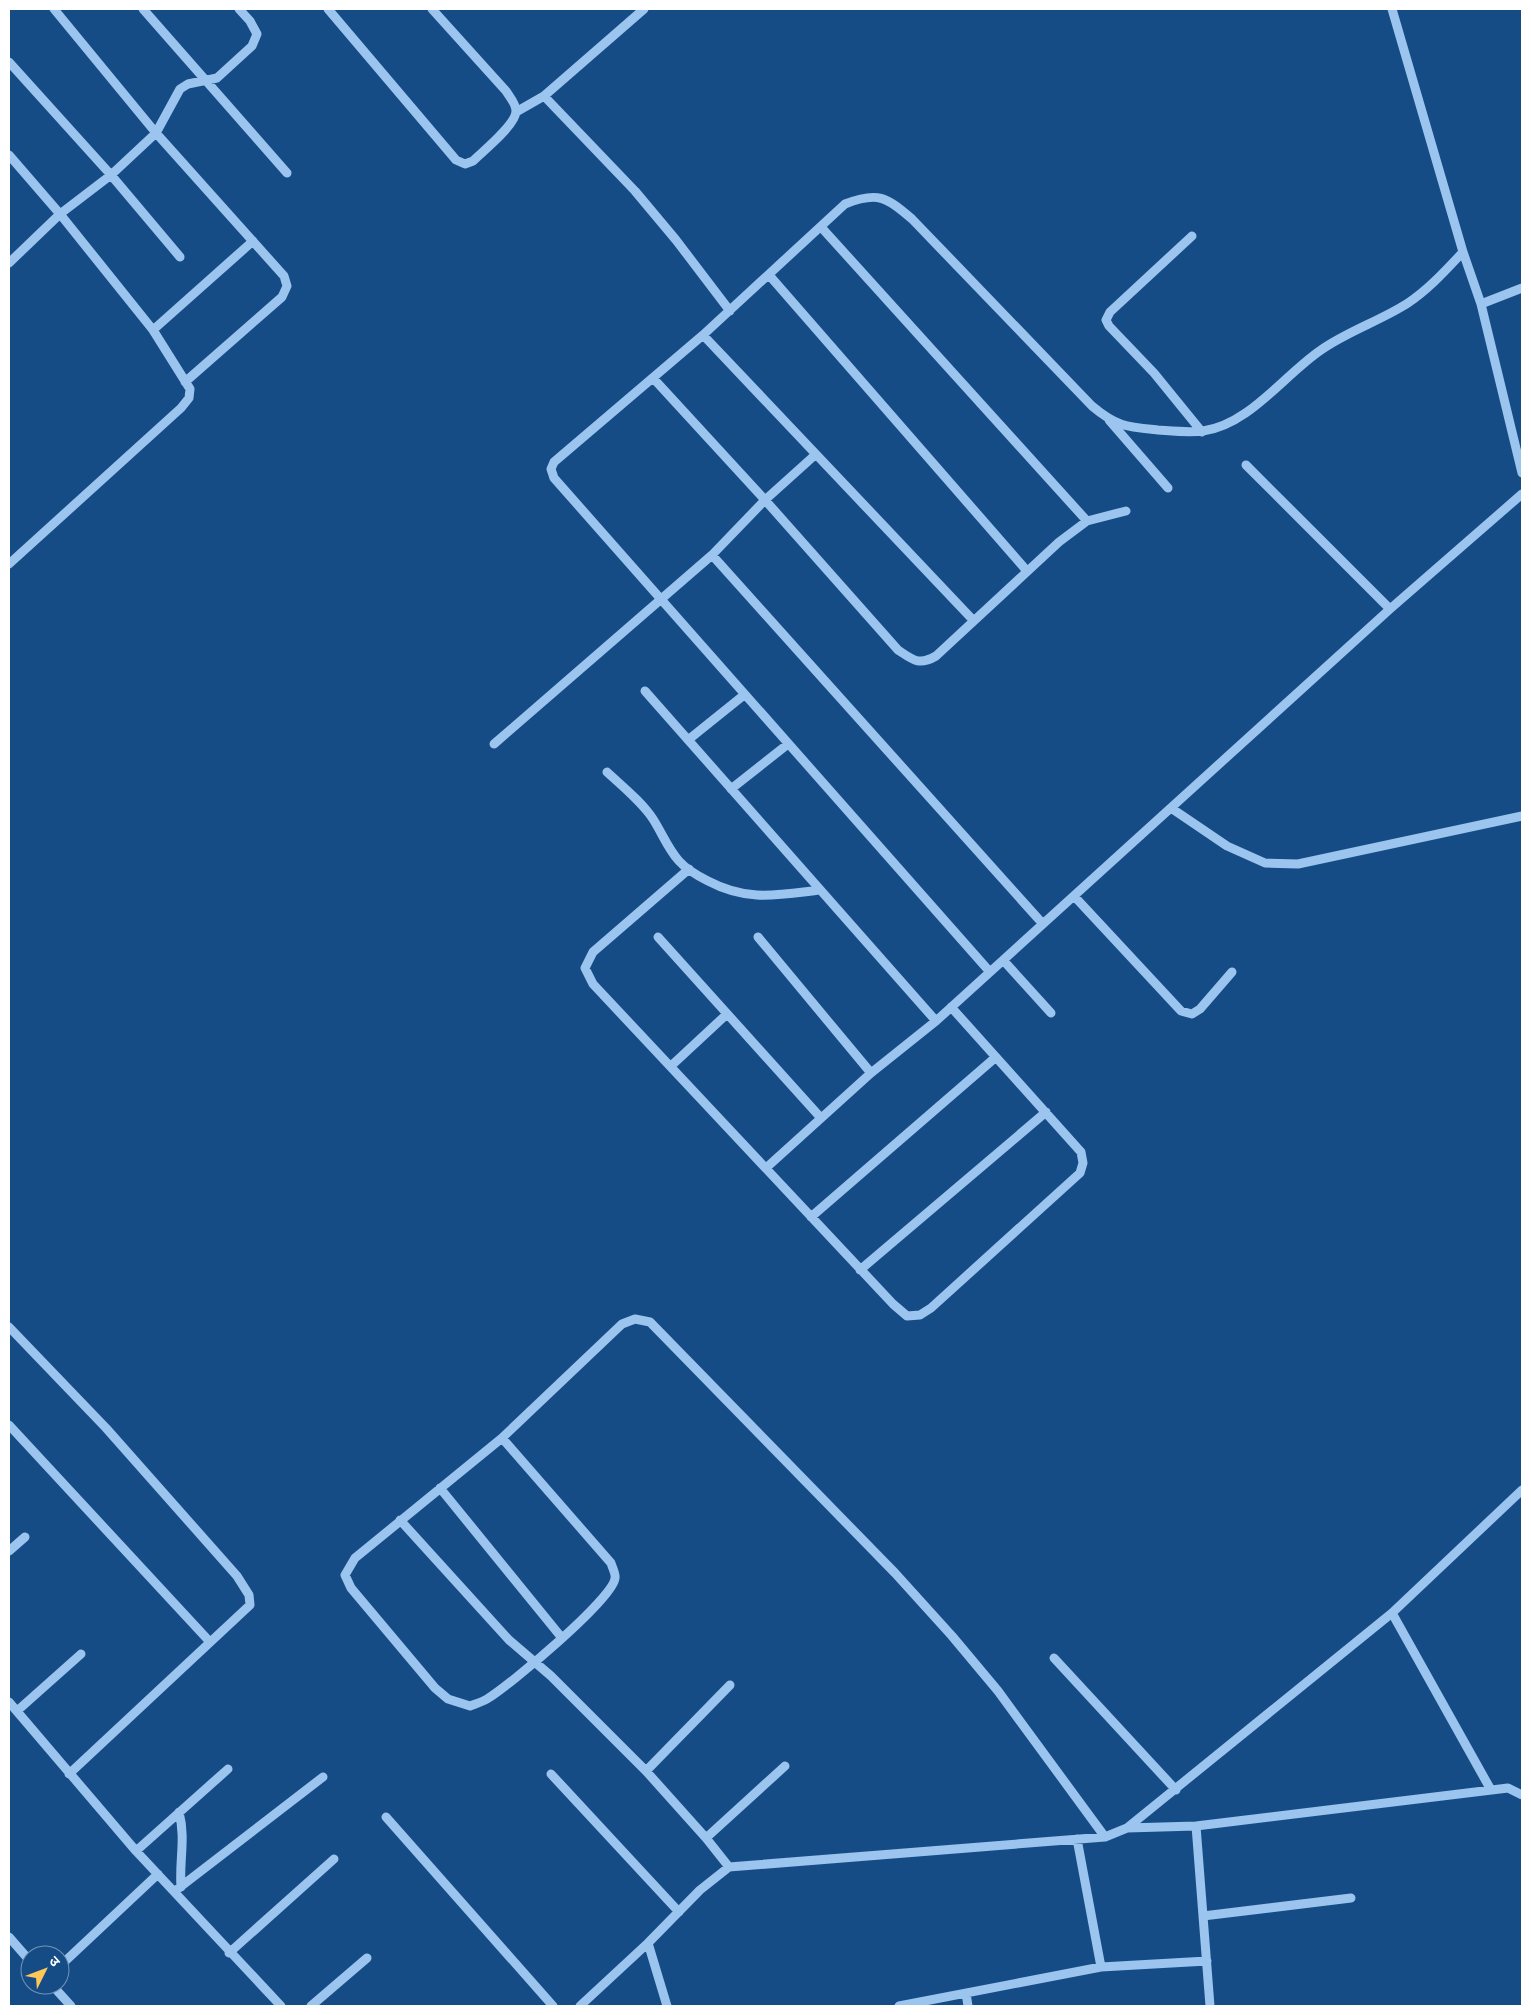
<svg xmlns="http://www.w3.org/2000/svg" width="1531" height="2015" viewBox="0 0 1531 2015" font-family="Karla,'Noto Sans Devanagari',sans-serif">
	<style>
		.lines { fill: none; stroke-linecap: round; stroke-linejoin: round }
		.minor { stroke: #9bc4ee; stroke-width: 9 }
	</style>
	<rect width="100%" height="100%" fill="#164c86"/>
	<g class="lines">
		<!-- minor -->
		<path class="minor" d="M54 9 156 133 284 276 287 286 282 297 185 382
			M143 9 287 173
			M328 9 456 160 465 164 473 161C483 151 516 125 516 111 516 104 510 97 506 91L432 9
			M1392 9 1463 252 1481 304 1522 473
			M9 62 111 175 180 257
			M544 96 635 191 676 240 730 311
			M516 112 544 96 644 9
			M9 155 60 214 153 330 190 389 189 398 181 408 9 564
			M821 227 1087 521
			M1192 236 1110 312 1106 320 1109 326 1154 373 1202 432
			M9 263 60 214 111 175 156 133 180 89 188 84 217 78 252 46 257 34 250 21 239 9
			M769 275 1027 571
			M1481 304 1522 288
			M153 330 253 241
			M703 335 973 620
			M653 378 765 500 898 650C913 660 919 666 936 656L1059 542 1087 521 1126 511
			M1109 420 1168 488
			M1246 465 1390 609
			M712 555 1043 924
			M645 691 936 1021
			M688 740 744 695
			M494 744 712 555 765 500 815 455
			M607 772C623 787 641 801 653 819 662 833 668 849 679 861 687 870 698 876 708 881 748 902 777 895 820 890
			M731 789 788 744
			M1171 808 1227 846 1265 863 1298 864 1522 816
			M689 869 593 952 585 968 593 984 893 1304 907 1316 920 1315 931 1308 1080 1173 1083 1163 1081 1152 951 1007
			M1074 896 1181 1011 1192 1014 1200 1009 1232 972
			M658 937 821 1118
			M758 937 871 1073
			M1003 960 1051 1013
			M990 972 554 478 551 469 554 462 703 335 845 204C878 191 886 197 912 219L1092 406C1117 427 1127 427 1158 430 1172 431 1189 433 1203 431 1249 425 1284 375 1321 350 1348 331 1380 321 1408 303 1429 289 1446 270 1463 252
			M671 1066 727 1014
			M766 1168 871 1073 936 1021 1390 609 1522 494
			M811 1217 996 1057
			M860 1270 1046 1112
			M9 1327 106 1428 237 1576 249 1595 250 1605 69 1774
			M9 1425 210 1642
			M502 1438 611 1563C612 1567 616 1574 615 1578 614 1598 509 1686 487 1699 482 1702 475 1704 470 1706L448 1699 435 1688 351 1588 345 1575 355 1558 502 1438 622 1324 635 1319 650 1322 895 1573 952 1636 998 1691 1105 1837
			M440 1488 562 1638
			M400 1520 509 1640 551 1676 646 1771 706 1838 729 1867
			M9 1551 25 1537
			M1392 1613 1491 1790
			M1054 1658 1176 1790
			M9 1702 136 1851 281 2006
			M17 1711 81 1654
			M646 1771 730 1685
			M551 1774 679 1912
			M179 1812C186 1839 179 1860 181 1887
			M386 1817 553 2006
			M1196 1826 1210 2006
			M1127 1828 1196 1826 1508 1788 1522 1795
			M706 1838 785 1766
			M1077 1839 1101 1967
			M136 1851 228 1769
			M175 1891 323 1777
			M1203 1916 1351 1898
			M9 1937 30 1961
			M648 1943 667 2006
			M229 1953 334 1859
			M60 1966 158 1874
			M52 1985 71 2006
			M966 1993 968 2006
			M311 2006 367 1958
			M580 2006 648 1943 700 1890 729 1867 1105 1837 1127 1828 1392 1613 1522 1490
			M899 2006 1101 1967 1207 1961"/>
	</g>
	<!-- border -->
	<rect width="1531" height="2015" fill="none" stroke="#ffffff" stroke-width="20"/>
	<!-- north arrow -->
	<g transform="translate(45 1970) rotate(48)"><circle r="24" fill="#164c86" stroke="#7394b6"/>
	<path d="M0-4L9 19L0 12L-9 19Z" fill="#ffc758"/>
	<text y="-8" font-size="14" font-weight="bold" text-anchor="middle" fill="#ffffff">उ</text>
	</g>
</svg>
